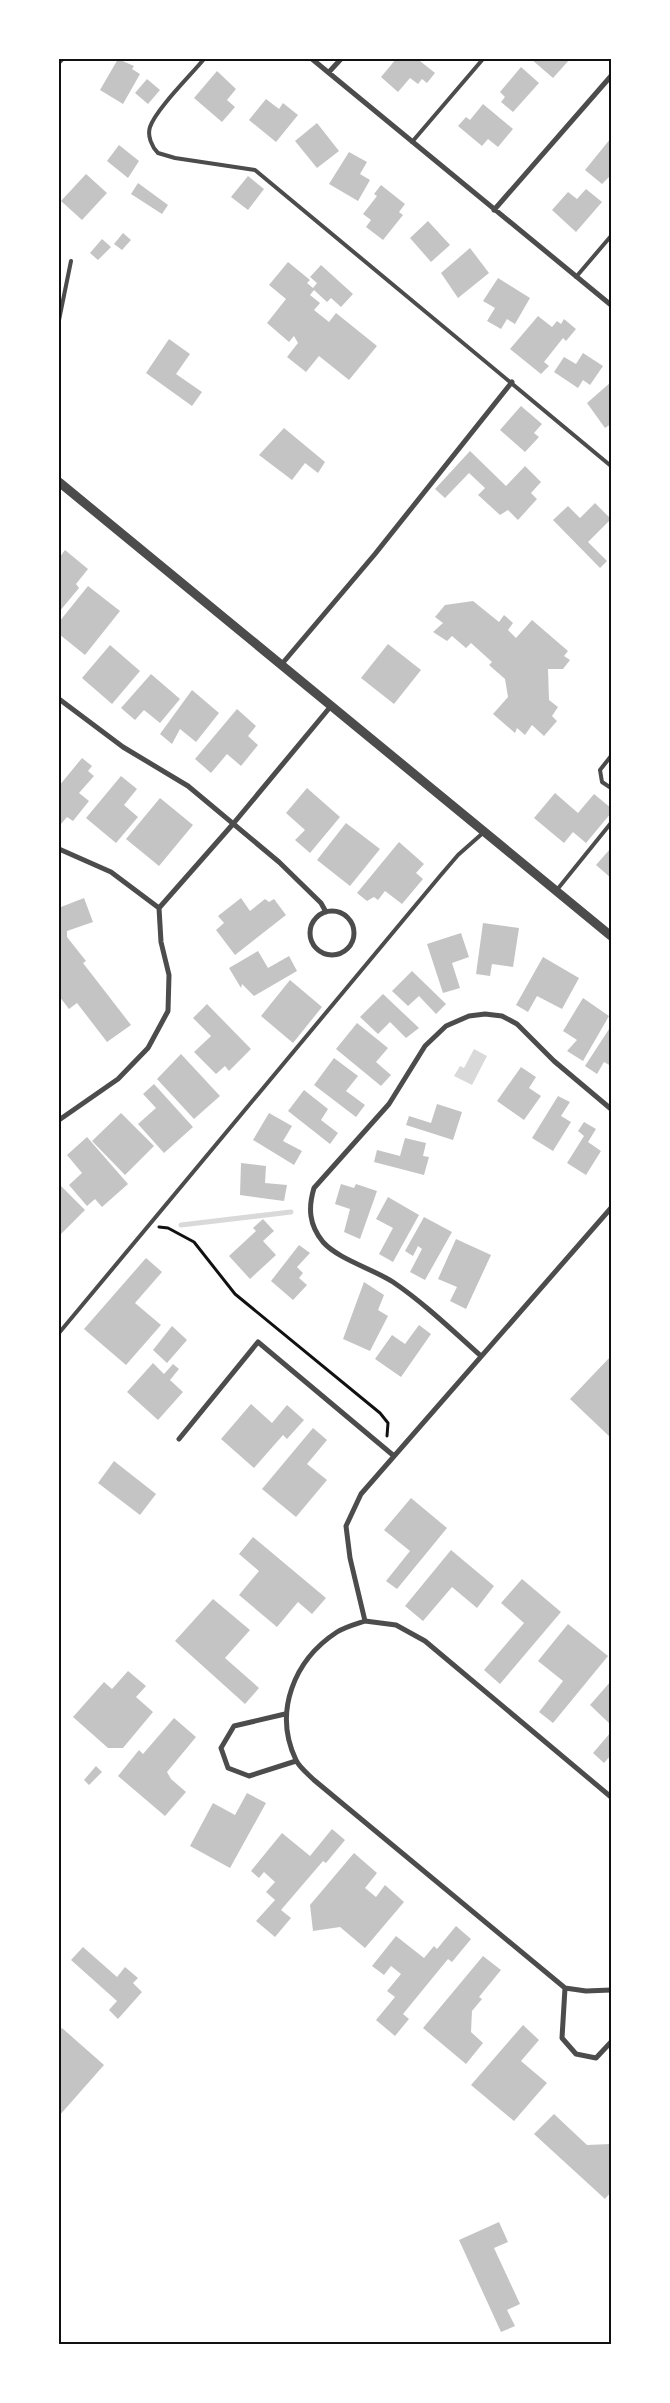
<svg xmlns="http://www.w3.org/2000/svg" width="670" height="2403" viewBox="0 0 670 2403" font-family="'Public Sans',sans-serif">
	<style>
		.water { fill: #d9d9d9 }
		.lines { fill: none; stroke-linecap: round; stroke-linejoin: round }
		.stream { stroke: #d9d9d9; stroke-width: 5 }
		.building { fill: #c4c4c4 }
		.path { stroke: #111; stroke-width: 3 }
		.service { stroke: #4c4c4c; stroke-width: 4 }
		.minor { stroke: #4c4c4c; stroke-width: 5 }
		.tertiary { stroke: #4c4c4c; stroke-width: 9 }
		.neatline { fill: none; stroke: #111; stroke-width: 2 }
	</style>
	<rect width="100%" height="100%" fill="#fff"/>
	<!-- water -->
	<path class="water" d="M474 1049 487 1056 472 1085 454 1076 460 1066 464 1068Z"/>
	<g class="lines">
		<!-- stream -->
		<path class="stream" d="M181 1225 291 1212"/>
	</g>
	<!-- building -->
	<path class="building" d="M118 59 134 66 132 69 140 74 123 104 100 90Z
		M396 59H421L420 61 435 73 427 83 422 79 418 84 410 78 398 92 381 77Z
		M531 59H570L553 78Z
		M521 67 539 83 513 112 501 102 505 97 500 92Z
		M217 71 236 89 227 100 235 107 222 122 194 98Z
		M147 79 160 90 148 104 135 93Z
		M266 99 279 109 283 103 298 115 276 142 249 120Z
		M483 104 513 129 498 147 488 139 482 146 458 126 466 117 470 120Z
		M317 123 339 151 317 168 295 141Z
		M611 138V175L602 184 585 170Z
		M119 145 139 161 128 178 107 161Z
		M349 152 367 162 360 174 370 180 358 201 329 184Z
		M86 174 107 193 82 220 61 201Z
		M248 176 264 189 248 210 231 197Z
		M138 183 168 205 162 214 131 194Z
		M381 185 405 204 399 212 403 215 383 240 366 227 371 220 363 214 377 196 374 194Z
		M586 189 602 202 576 232 552 210 568 192 577 199Z
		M428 221 450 245 431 262 410 238Z
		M123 233 131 240 122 250 114 244Z
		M102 239 111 247 98 260 90 253Z
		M470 248 489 273 458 298 441 273Z
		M288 262 310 280 307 283 313 288 317 283 310 277 321 265 353 294 341 307 331 298 327 302 314 290 310 295 320 303 314 310 329 322 336 313 377 346 349 380 319 356 306 372 287 357 298 343 294 336 289 342 267 323 286 299 269 285Z
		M498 278 530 298 515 324 507 319 501 329 487 321 495 308 483 301Z
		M538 316 552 327 557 321 561 324 564 319 576 329 566 341 563 338 544 362 549 366 541 374 510 349Z
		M169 339 190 354 176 374 202 392 192 406 146 373Z
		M583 353 603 366 590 385 583 380 578 388 554 372 564 357 576 364Z
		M611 382V424L605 428 587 403Z
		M521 406 542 424 534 433 539 437 525 452 500 430Z
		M284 428 325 462 318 473 305 463 292 480 259 455Z
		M470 451 506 486 525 466 541 482 531 493 537 499 518 520 508 510 500 515 478 495 485 488 469 473 445 498 435 489Z
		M595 503 611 519 588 542 607 561 600 568 553 520 568 506 580 518Z
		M65 550 88 569 76 584 79 588 59 612V558Z
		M88 586 120 611 85 655 59 634V622Z
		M473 601 499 622 504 615 513 623 508 630 516 638 532 620 568 651 564 656 570 660 563 669H548L549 700 558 707 552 716 557 721 544 736 532 725 525 735 517 728 515 733 493 714 508 697 505 679 489 665 492 662 471 643 466 648 452 636 447 641 433 632 443 623 435 617 445 605Z
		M388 644 421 670 394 704 361 678Z
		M110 645 140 671 112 704 82 678Z
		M151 674 180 699 160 723 144 710 135 720 121 708Z
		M192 690 219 713 196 742 180 729 172 744 160 734Z
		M237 709 256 726 248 736 258 745 241 766 227 754 211 773 195 759Z
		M82 758 92 766 88 771 94 776 79 793 89 801 73 821 67 817 61 824 59 786Z
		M121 776 137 789 124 805 138 817 116 843 86 818Z
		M307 788 340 817 310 853 295 840 305 830 286 813Z
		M555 793 578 813 594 794 611 808V813L586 843 573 832 564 843 534 818Z
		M160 798 193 825 159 866 126 839Z
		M346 823 380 849 350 886 317 860Z
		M399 842 424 864 416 873 423 879 402 904 385 891 378 900 374 897 367 901 357 893Z
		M611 848V878L596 865Z
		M84 898 93 922 67 931V937L86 961 83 963 131 1025 107 1042 77 1003 69 1009 59 996V902L61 907Z
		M241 898 250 911 265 899 269 902 274 899 286 915 235 955 216 930 224 923 218 916Z
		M483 923 519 928 513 967 492 964 490 976 476 974Z
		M461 933 469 957 452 963 460 988 443 993 427 944Z
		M258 951 268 968 289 956 297 971 254 996 242 984 241 988 229 968Z
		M543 957 579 978 562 1009 537 996 528 1012 516 1005Z
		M412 971 446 1004 436 1014 419 996 408 1006 392 991Z
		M290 980 322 1007 293 1043 261 1016Z
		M383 994 419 1028 406 1038 390 1022 378 1034 360 1017Z
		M583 998 609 1016 583 1061 567 1051 577 1040 563 1031Z
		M207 1004 251 1049 229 1071 225 1066 216 1074 194 1052 211 1036 193 1018Z
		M357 1023 388 1048 376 1062 391 1075 381 1086 336 1049Z
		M611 1026V1066L604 1062 597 1074 585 1066Z
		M181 1054 220 1096 194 1119 157 1079Z
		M334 1058 358 1076 346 1091 365 1105 356 1117 314 1085Z
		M521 1067 536 1077 529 1088 541 1096 524 1120 497 1101Z
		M154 1084 193 1127 164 1153 138 1124 156 1108 143 1094Z
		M304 1090 328 1109 321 1120 338 1133 330 1144 288 1111Z
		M558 1096 570 1102 561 1116 571 1122 553 1151 532 1138Z
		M437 1104 462 1112 453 1140 406 1125 409 1116 431 1123Z
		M121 1113 154 1146 125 1175 92 1141Z
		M269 1113 292 1126 283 1141 302 1151 294 1165 253 1140Z
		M584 1122 596 1129 588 1142 601 1151 586 1175 567 1163 584 1136 578 1131Z
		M87 1137 128 1184 102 1207 95 1199 87 1206 69 1185 82 1173 67 1155Z
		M405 1138 426 1143 423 1156 429 1157 424 1175 374 1162 377 1150 400 1156Z
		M241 1163 266 1166 265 1183 287 1185 284 1201 240 1195Z
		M59 1184 85 1210 59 1236Z
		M341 1184 354 1188 356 1184 377 1191 360 1239 344 1232 350 1209 335 1204Z
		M388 1197 419 1215 393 1262 379 1254 393 1228 376 1219Z
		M424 1217 452 1232 425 1280 410 1272 422 1249 418 1246 413 1256 405 1251Z
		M263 1219 274 1231 263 1241 276 1255 250 1279 229 1256 256 1231 253 1228Z
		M456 1239 491 1255 466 1309 450 1301 457 1287 438 1279Z
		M299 1245 310 1253 297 1267 303 1273 299 1278 307 1285 293 1300 271 1281Z
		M146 1258 162 1272 135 1303 161 1325 126 1365 84 1329Z
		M364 1282 384 1295 378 1310 388 1316 370 1351 343 1339Z
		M419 1325 431 1334 401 1377 375 1359 392 1335 405 1344Z
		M172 1326 187 1340 167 1363 153 1350Z
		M611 1356V1438L570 1399Z
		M153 1363 164 1374 173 1364 179 1369 170 1380 183 1392 158 1420 127 1392Z
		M251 1404 272 1423 287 1405 304 1420 287 1439 283 1435 254 1468 221 1439Z
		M313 1428 327 1440 307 1464 327 1480 296 1517 262 1489Z
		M114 1461 156 1494 140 1515 98 1483Z
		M411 1498 447 1528 397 1589 386 1581 410 1551 384 1530Z
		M253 1537 326 1598 312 1614 298 1602 277 1627 239 1595 259 1571 239 1554Z
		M451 1550 494 1586 477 1608 452 1587 423 1621 405 1606Z
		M522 1579 561 1612 500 1684 484 1670 524 1623 501 1603Z
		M213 1599 250 1630 225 1658 259 1688 245 1704 175 1641Z
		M568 1624 608 1656 553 1723 539 1712 563 1681 538 1661Z
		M128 1671 146 1686 136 1697 153 1712 123 1748H108L73 1717 104 1682 112 1689Z
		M611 1681V1725L590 1705Z
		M174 1718 196 1737 167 1772 171 1779 186 1792 165 1816 118 1776 139 1750 143 1754Z
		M611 1732V1755L604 1763 593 1753Z
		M96 1766 102 1772 89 1785 84 1780Z
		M247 1793 266 1803 230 1868 190 1846 213 1803 235 1815Z
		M332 1829 345 1840 326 1863 323 1861 281 1910 291 1918 275 1937 256 1921 275 1900 266 1892 275 1882 264 1872 259 1878 251 1871 282 1833 310 1856Z
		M354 1853 377 1873 365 1888 376 1897 385 1885 404 1902 365 1948 340 1927 313 1931 310 1905Z
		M456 1926 471 1939 452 1962 448 1959 403 2014 409 2019 395 2036 376 2020 395 1997 387 1991 401 1974 391 1966 384 1975 372 1966 396 1936 424 1958 434 1946 437 1949Z
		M83 1947 117 1977 125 1967 138 1978 133 1983 142 1992 118 2019 109 2010 117 2001 71 1960Z
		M483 1956 501 1970 479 1997 482 1999 472 2011 471 2032 483 2043 466 2064 423 2028Z
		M523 2025 539 2040 521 2061 547 2083 514 2121 471 2085Z
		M62 2028 104 2065 59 2116V2031Z
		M554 2114 587 2145 611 2144V2192L605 2199 534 2134Z
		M499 2222 508 2242 494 2248 520 2304 507 2310 515 2326 501 2332 459 2240Z"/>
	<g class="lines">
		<!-- path -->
		<path class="path" d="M159 1227 168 1228 194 1242 235 1294 380 1413 388 1423 387 1436"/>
		<!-- service -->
		<path class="service" d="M204 59C191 75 156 109 150 127 147 136 152 147 158 153L175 158 255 170 611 466
			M412 142 483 59
			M576 277 611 236
			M59 320 71 261
			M611 756 600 770 602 782 611 788
			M556 891 611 823
			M59 1333 440 876 458 855 484 832"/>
		<!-- minor -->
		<path class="minor" d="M312 59 611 305
			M59 62 62 59
			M329 72 341 59
			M494 210 611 76
			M281 665 375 554 512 382
			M59 699 123 747 188 786 279 862 321 903 326 912
			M59 849 111 872 159 908
			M310 933a22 22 0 1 1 44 0a22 22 0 1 1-44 0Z
			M59 1120 118 1079 148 1048 168 1011 169 975 161 942 159 908 233 824 331 706
			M481 1356C453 1331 424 1303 393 1282 373 1269 338 1259 323 1242 309 1225 308 1208 314 1188L389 1104 425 1046 446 1026 469 1016 485 1014 502 1016 517 1024 554 1061 611 1109
			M179 1439 258 1342 394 1456
			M365 1621C356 1624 345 1627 337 1632 294 1660 273 1712 296 1760 299 1767 308 1774 314 1780L565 1988 586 1991 611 1990
			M365 1621 350 1558 346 1526 361 1494 611 1208
			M365 1621 396 1625 425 1641 611 1797
			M285 1714 234 1726 221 1748 228 1768 249 1776 296 1761
			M565 1988 562 2038 576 2054 596 2058 611 2042"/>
		<!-- tertiary -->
		<path class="tertiary" d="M59 482 611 936"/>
	</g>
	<!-- border -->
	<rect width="670" height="2403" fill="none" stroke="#ffffff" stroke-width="120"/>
	<rect x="60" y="60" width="550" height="2283" class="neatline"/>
</svg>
